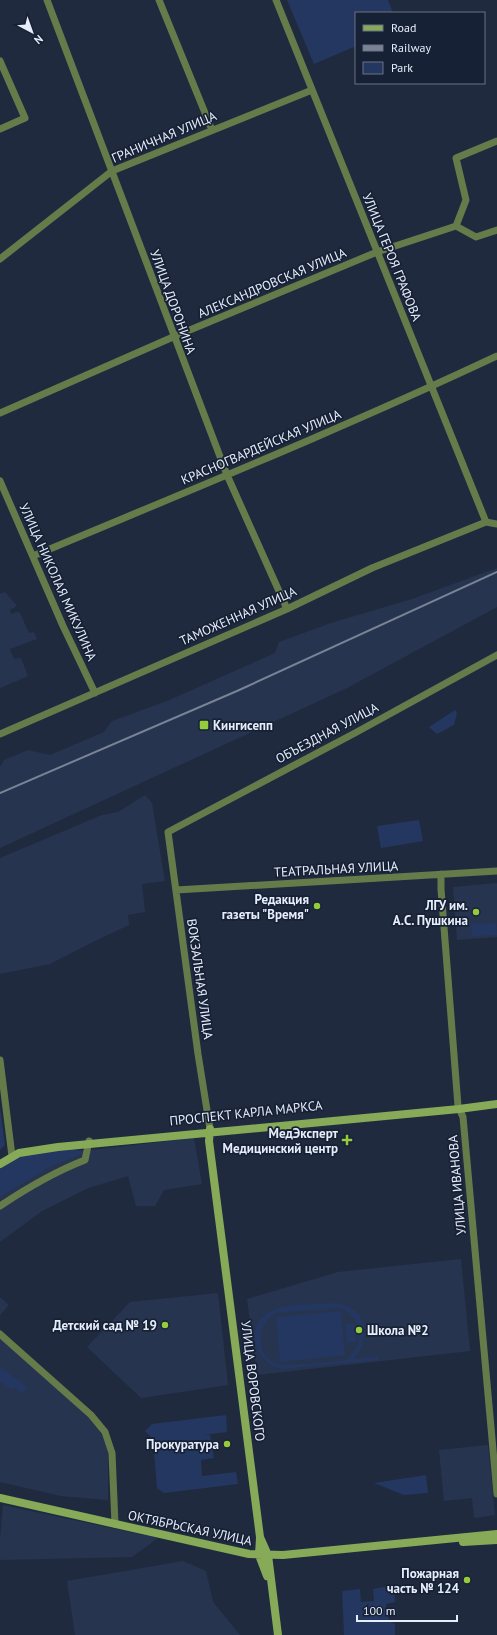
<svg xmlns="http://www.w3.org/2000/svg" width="497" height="1635" viewBox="0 0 497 1635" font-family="'PT Sans',sans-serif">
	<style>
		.built { fill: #27344f }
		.green { fill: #243760; fill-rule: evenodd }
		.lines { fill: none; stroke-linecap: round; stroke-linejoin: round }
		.street { stroke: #657c4a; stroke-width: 7 }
		.secondary { stroke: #86aa57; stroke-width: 8 }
		.rail { stroke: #7a8395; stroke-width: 2 }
		.poi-dot { fill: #94cc3c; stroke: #172135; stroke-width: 1.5 }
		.labels { text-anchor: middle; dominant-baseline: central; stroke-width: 3.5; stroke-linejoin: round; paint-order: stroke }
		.street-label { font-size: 13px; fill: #e6edfb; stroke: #172135 }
		.poi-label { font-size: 13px; font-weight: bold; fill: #e6edfb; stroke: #172135; text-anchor: end }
	</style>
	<rect width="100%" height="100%" fill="#202a3f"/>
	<!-- built -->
	<path class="built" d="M497 568V607L347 688 0 848V767L4 760 28 750 50 755 104 732 112 721 167 701 275 653 279 642 331 623 412 599Z
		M5 592 17 606 10 610 11 614 17 612 20 613 29 633 34 632 37 639 10 649 14 659 21 658 28 676 0 688V594Z
		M145 795 152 803 165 881 142 884 145 912 128 915 129 925 95 941 50 964 0 974V858L102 815 118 812Z
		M497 883V937L457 940 453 887Z
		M194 1138 202 1184 164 1190 155 1206H136L128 1176 88 1188 42 1211 0 1242V1166L58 1147 83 1151Z
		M461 1259 470 1351 257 1375 247 1299 338 1272Z
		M218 1293 228 1385 141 1398 87 1347 130 1302Z
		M0 1297 9 1305 0 1315Z
		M0 1338 85 1414 108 1442V1500L61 1496 0 1482Z
		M488 1445 495 1515 474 1518 472 1498 444 1501 439 1450Z
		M3 1505 158 1538 132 1557 0 1560V1539Z
		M183 1561 206 1571 213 1602 240 1635H75L67 1581Z"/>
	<!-- green -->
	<path class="green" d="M287 0H388L393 13H356V46L314 64Z
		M455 710 457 713 454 725 437 734 429 727Z
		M419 820 423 841 381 848 377 826Z
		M496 923 497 935 472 936 471 924Z
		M0 1108 5 1145 0 1150Z
		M58 1147 83 1151 82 1154 53 1165 0 1197V1166L19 1153Z
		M337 1303C367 1308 373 1339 353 1359L378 1357 379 1360 282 1369C251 1362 243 1320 276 1309 290 1304 321 1304 337 1303ZM341 1308C364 1319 366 1346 345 1360 338 1362 286 1366 279 1364 256 1360 254 1324 276 1313Z
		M341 1311 345 1355 280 1362 276 1317Z
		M354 1323 356 1342 347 1343 345 1324Z
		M0 1368H2L27 1387 22 1394 14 1387 12 1390 0 1381Z
		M226 1415 227 1432 204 1435H210L214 1458 201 1460 202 1476 236 1472 238 1484 164 1493 157 1488 153 1439 145 1431 152 1424Z
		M426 1475 428 1493 404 1495 374 1483Z
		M394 1585 395 1602 386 1604 389 1621 395 1624V1635H344L342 1591 360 1589 361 1602 374 1601 373 1589Z"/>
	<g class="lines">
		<!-- street -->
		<path class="street" d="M47 0 227 475 287 609
			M159 0 212 130
			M276 0 486 522
			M0 61 25 118 0 129
			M456 226 466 200 456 158 497 141
			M0 259 112 171 312 90
			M0 413 173 337 377 252 456 226 476 237 497 230
			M0 481 63 626 95 693
			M486 522 497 524
			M33 556C188 491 344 428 497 356
			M0 734 287 609 372 568 486 522
			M441 874V889L458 1106 463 1117 497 1494
			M176 890 497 871
			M0 1060 12 1156
			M210 1129 198 1054 168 832 355 733 497 655
			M0 1206C27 1188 54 1172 85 1160L89 1141
			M0 1334 91 1415 105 1432 112 1453 115 1524"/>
		<!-- secondary -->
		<path class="secondary" d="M210 1129 209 1141 260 1537 268 1555 278 1635
			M0 1164 19 1153 58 1147 459 1109 497 1104
			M0 1498 249 1554 283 1555 497 1534
			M260 1538 259 1555 267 1576
			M463 1542 497 1540"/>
		<!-- rail -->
		<path class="rail" d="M0 793 237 691 497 572"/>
	</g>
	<!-- markers -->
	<g class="poi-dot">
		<rect x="199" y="720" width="10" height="10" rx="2"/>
		<circle cx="317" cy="906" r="4"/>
		<circle cx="476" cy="912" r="4"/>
		<path d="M345 1134h4v4h4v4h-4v4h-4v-4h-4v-4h4z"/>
		<circle cx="165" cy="1325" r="4"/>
		<circle cx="359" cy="1330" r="4"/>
		<circle cx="227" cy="1444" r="4"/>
		<circle cx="467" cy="1580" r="4"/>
	</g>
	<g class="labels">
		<!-- street labels -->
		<g class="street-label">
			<text transform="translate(164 137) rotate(-23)">ГРАНИЧНАЯ УЛИЦА</text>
			<text transform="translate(392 257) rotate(68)">УЛИЦА ГЕРОЯ ГРАФОВА</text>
			<text transform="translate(272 283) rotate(-23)">АЛЕКСАНДРОВСКАЯ УЛИЦА</text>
			<text transform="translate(173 302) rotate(70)">УЛИЦА ДОРОНИНА</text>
			<text transform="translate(261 447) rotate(-23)">КРАСНОГВАРДЕЙСКАЯ УЛИЦА</text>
			<text transform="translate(58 582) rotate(66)">УЛИЦА НИКОЛАЯ МИКУЛИНА</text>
			<text transform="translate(238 616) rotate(-24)">ТАМОЖЕННАЯ УЛИЦА</text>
			<text transform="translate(327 733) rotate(-28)">ОБЪЕЗДНАЯ УЛИЦА</text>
			<text transform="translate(336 869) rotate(-3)">ТЕАТРАЛЬНАЯ УЛИЦА</text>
			<text transform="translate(200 979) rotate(82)">ВОКЗАЛЬНАЯ УЛИЦА</text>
			<text transform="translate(246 1113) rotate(-6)">ПРОСПЕКТ КАРЛА МАРКСА</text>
			<text transform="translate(457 1185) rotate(-95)">УЛИЦА ИВАНОВА</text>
			<text transform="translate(253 1381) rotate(83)">УЛИЦА ВОРОВСКОГО</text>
			<text transform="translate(190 1528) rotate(12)">ОКТЯБРЬСКАЯ УЛИЦА</text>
		</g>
		<!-- poi labels -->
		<g class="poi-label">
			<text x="213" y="725" text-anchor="start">Кингисепп</text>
			<text x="309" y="899">Редакция<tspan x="309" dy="15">газеты "Время"</tspan></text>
			<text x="468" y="905">ЛГУ им.<tspan x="468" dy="15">А.С. Пушкина</tspan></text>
			<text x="338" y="1133">МедЭксперт<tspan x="338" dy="15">Медицинский центр</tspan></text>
			<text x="157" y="1325">Детский сад № 19</text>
			<text x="367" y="1330" text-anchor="start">Школа №2</text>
			<text x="219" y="1444">Прокуратура</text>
			<text x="459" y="1573">Пожарная<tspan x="459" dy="15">часть № 124</tspan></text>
		</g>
	</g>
	<!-- legend -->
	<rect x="355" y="12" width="130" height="72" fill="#172135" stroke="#6a7384"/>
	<rect x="363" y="25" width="20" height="6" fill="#86aa57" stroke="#6a7384"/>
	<text x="391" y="32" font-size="12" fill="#e6edfb">Road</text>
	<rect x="363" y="45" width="20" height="6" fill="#7a8395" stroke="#6a7384"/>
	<text x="391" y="52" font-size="12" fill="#e6edfb">Railway</text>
	<rect x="363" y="62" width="20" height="12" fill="#243760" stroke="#6a7384"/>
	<text x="391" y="72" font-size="12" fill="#e6edfb">Park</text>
	<!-- north arrow -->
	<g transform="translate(32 32) rotate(139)" stroke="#172135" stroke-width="3" paint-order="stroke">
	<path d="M0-3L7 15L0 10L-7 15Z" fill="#e6edfb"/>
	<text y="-6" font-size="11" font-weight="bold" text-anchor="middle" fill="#e6edfb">N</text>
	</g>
	<!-- scale -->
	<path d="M357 1615v6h100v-6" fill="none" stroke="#e6edfb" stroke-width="2"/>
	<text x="363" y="1615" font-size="12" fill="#e6edfb" stroke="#172135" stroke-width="3" paint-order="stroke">100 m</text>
</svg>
